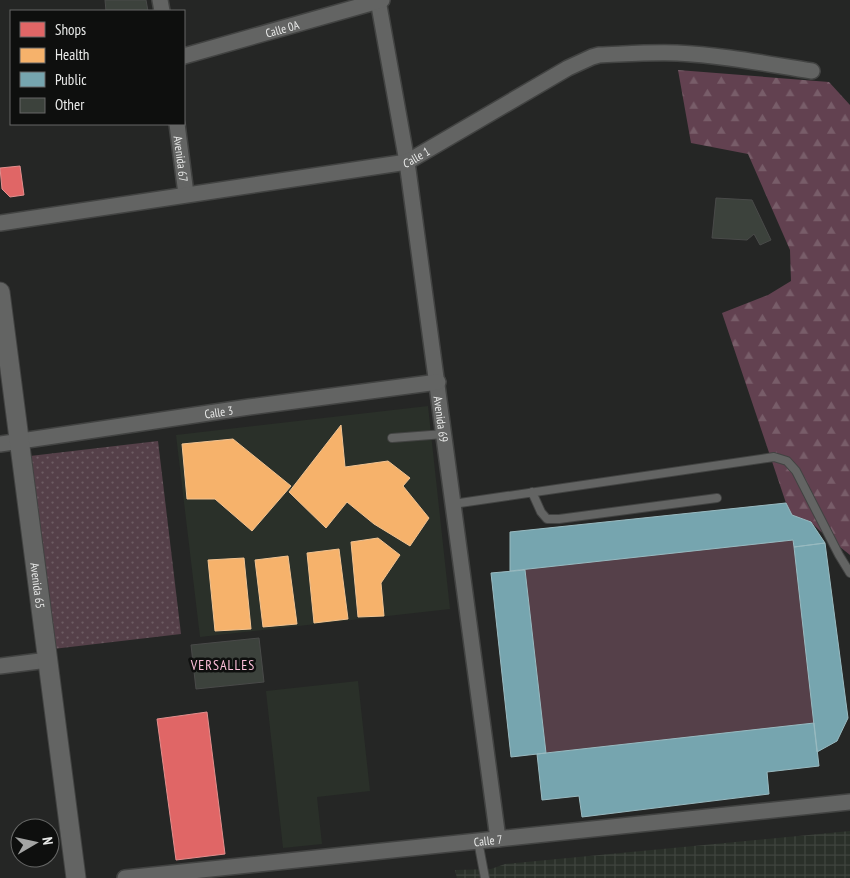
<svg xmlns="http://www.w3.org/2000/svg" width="850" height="878" viewBox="0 0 850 878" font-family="'PT Sans Narrow',sans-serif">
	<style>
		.built { fill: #2a3029 }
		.industrial { fill: url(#industrial-grid) }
		.grass { fill: #554049 }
		.forest { fill: url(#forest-firs) }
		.park { fill: url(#park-dots) }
		.shops { fill: #e06666; stroke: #e38e8d }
		.health { fill: #f6b26b; stroke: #f2c391 }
		.public { fill: #76a5af; stroke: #98bac0 }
		.building { fill: #3c423c; stroke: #494a49 }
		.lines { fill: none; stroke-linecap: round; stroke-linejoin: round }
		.service-casing { stroke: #424342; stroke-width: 10 }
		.minor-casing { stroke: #424342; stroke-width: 18 }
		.tertiary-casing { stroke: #424342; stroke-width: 21 }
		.service { stroke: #636463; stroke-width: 8 }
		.minor { stroke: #636463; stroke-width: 15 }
		.tertiary { stroke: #636463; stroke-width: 19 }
		.labels { text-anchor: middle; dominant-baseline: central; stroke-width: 5; stroke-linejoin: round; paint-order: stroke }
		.street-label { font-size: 12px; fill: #e9eae9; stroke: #0e0f0e }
		.neighbourhood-label { font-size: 14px; letter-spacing: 1px; fill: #febfda; stroke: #0e0f0e }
	</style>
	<defs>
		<pattern id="industrial-grid" width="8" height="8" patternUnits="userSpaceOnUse" patternTransform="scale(1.25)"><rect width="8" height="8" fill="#2a3029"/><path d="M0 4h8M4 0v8" fill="none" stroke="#3f443e"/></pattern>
		<pattern id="forest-firs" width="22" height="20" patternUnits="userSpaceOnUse" patternTransform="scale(1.25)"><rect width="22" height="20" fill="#624150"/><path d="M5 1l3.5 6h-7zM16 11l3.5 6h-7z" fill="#785d69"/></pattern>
		<pattern id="park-dots" width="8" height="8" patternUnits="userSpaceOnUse" patternTransform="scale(1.25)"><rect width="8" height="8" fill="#554049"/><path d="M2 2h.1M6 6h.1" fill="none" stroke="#6d5c63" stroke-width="1.8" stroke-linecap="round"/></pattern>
	</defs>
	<rect width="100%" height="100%" fill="#252625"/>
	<!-- built -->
	<path class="built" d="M428 406 450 609 200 637 176 435Z
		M358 681 370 791 317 797 322 844 283 848 266 691Z"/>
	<!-- industrial -->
	<path class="industrial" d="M850 831V878H457L455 870 491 869 505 864Z"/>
	<!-- grass -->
	<path class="grass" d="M786 503 792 515 811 522 825 543 848 718 837 741 817 752 819 766 767 772 769 794 582 817 579 796 542 800 537 754 511 757 491 573 510 571V532Z"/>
	<!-- forest -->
	<path class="forest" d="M678 70 829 82 850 105V555L820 531 811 522 792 515 786 503 722 313 768 295 791 281 790 250 748 154 691 143Z"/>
	<!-- park -->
	<path class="park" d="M158 441 181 634 53 649 30 456Z"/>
	<!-- shops -->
	<path class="shops" d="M20 166 24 195 10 197 2 189 0 168Z
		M207 712 225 854 176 860 157 719Z"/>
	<!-- health -->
	<path class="health" d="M341 425 345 467 388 461 410 478 403 486 429 518 410 546 374 524 347 502 326 528 289 492Z
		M233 439 291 486 252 531 215 499H187L182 444Z
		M378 538 400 555 381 583 384 616 358 617 351 542Z
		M339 549 348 619 314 623 307 553Z
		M288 556 297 624 263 627 255 560Z
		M244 558 251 629 215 631 208 560Z"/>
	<!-- public -->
	<path class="public" d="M786 503 792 515 811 522 825 543 794 547 793 540 510 571V532Z
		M825 543 848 718 837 741 817 752 794 547Z
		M525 570 546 753 511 757 491 573Z
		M814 723 819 766 767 772 769 794 582 817 579 796 542 800 537 754Z"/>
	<!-- building -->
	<path class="building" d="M105 0H146L148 11H106Z
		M716 198 752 200 771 240 760 245 754 234 747 240 712 238Z
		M259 638 264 682 196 689 191 645Z"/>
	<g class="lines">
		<defs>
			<path id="service" d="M392 438 444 434
				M532 492 541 512 547 519H559L717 498
				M453 504 774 457 787 461 796 471 839 555 850 573
				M478 841 485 878"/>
			<g id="minor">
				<path d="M160 0 162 11"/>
				<path id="s1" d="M378 0 407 162 498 839"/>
				<path id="s2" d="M184 56 382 0"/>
				<path id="s3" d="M177 124 186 194"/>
				<path id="s4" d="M0 223 407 162 568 68 592 57 599 55C625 54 651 52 677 53 722 55 767 64 812 71"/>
				<path id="s5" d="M0 444 249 407 438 382"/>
				<path d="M0 666 48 660"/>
				<path id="s6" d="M125 878 850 802"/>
			</g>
			<g id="tertiary">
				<path id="s7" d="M0 292 76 878"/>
			</g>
		</defs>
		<!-- service casing -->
		<use href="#service" class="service-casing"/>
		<!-- minor casing -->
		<use href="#minor" class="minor-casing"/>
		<!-- tertiary casing -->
		<use href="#tertiary" class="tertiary-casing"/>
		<!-- service -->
		<use href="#service" class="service"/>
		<!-- minor -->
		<use href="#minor" class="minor"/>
		<!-- tertiary -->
		<use href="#tertiary" class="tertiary"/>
	</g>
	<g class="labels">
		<!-- street labels -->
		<g class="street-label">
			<text stroke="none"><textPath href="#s2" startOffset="102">Calle 0A</textPath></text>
			<text stroke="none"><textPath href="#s4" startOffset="422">Calle 1</textPath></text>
			<text stroke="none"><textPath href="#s3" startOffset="35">Avenida 67</textPath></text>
			<text stroke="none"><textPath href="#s5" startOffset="221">Calle 3</textPath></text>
			<text stroke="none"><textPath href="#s1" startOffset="424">Avenida 69</textPath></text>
			<text stroke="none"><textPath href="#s7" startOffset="296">Avenida 65</textPath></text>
			<text stroke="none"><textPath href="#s6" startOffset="365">Calle 7</textPath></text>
		</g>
		<!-- neighbourhood labels -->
		<g class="neighbourhood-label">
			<text x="223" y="665">VERSALLES</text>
		</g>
	</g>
	<!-- legend -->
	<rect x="10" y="10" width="175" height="115" fill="#0e0f0e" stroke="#666766"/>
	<rect x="20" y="22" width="25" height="15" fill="#e06666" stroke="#666766"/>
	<text x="55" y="35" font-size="15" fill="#e9eae9">Shops</text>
	<rect x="20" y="48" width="25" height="15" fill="#f6b26b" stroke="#666766"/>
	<text x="55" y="60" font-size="15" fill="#e9eae9">Health</text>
	<rect x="20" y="72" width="25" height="15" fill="#76a5af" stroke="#666766"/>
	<text x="55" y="85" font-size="15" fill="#e9eae9">Public</text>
	<rect x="20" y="98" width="25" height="15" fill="#3c423c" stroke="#666766"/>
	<text x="55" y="110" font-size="15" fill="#e9eae9">Other</text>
	<!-- north arrow -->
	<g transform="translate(35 843) rotate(81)"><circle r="24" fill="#0e0f0e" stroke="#666766"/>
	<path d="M0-4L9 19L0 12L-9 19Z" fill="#a4a5a4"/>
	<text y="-8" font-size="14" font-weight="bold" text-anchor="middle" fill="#e9eae9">N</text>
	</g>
</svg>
